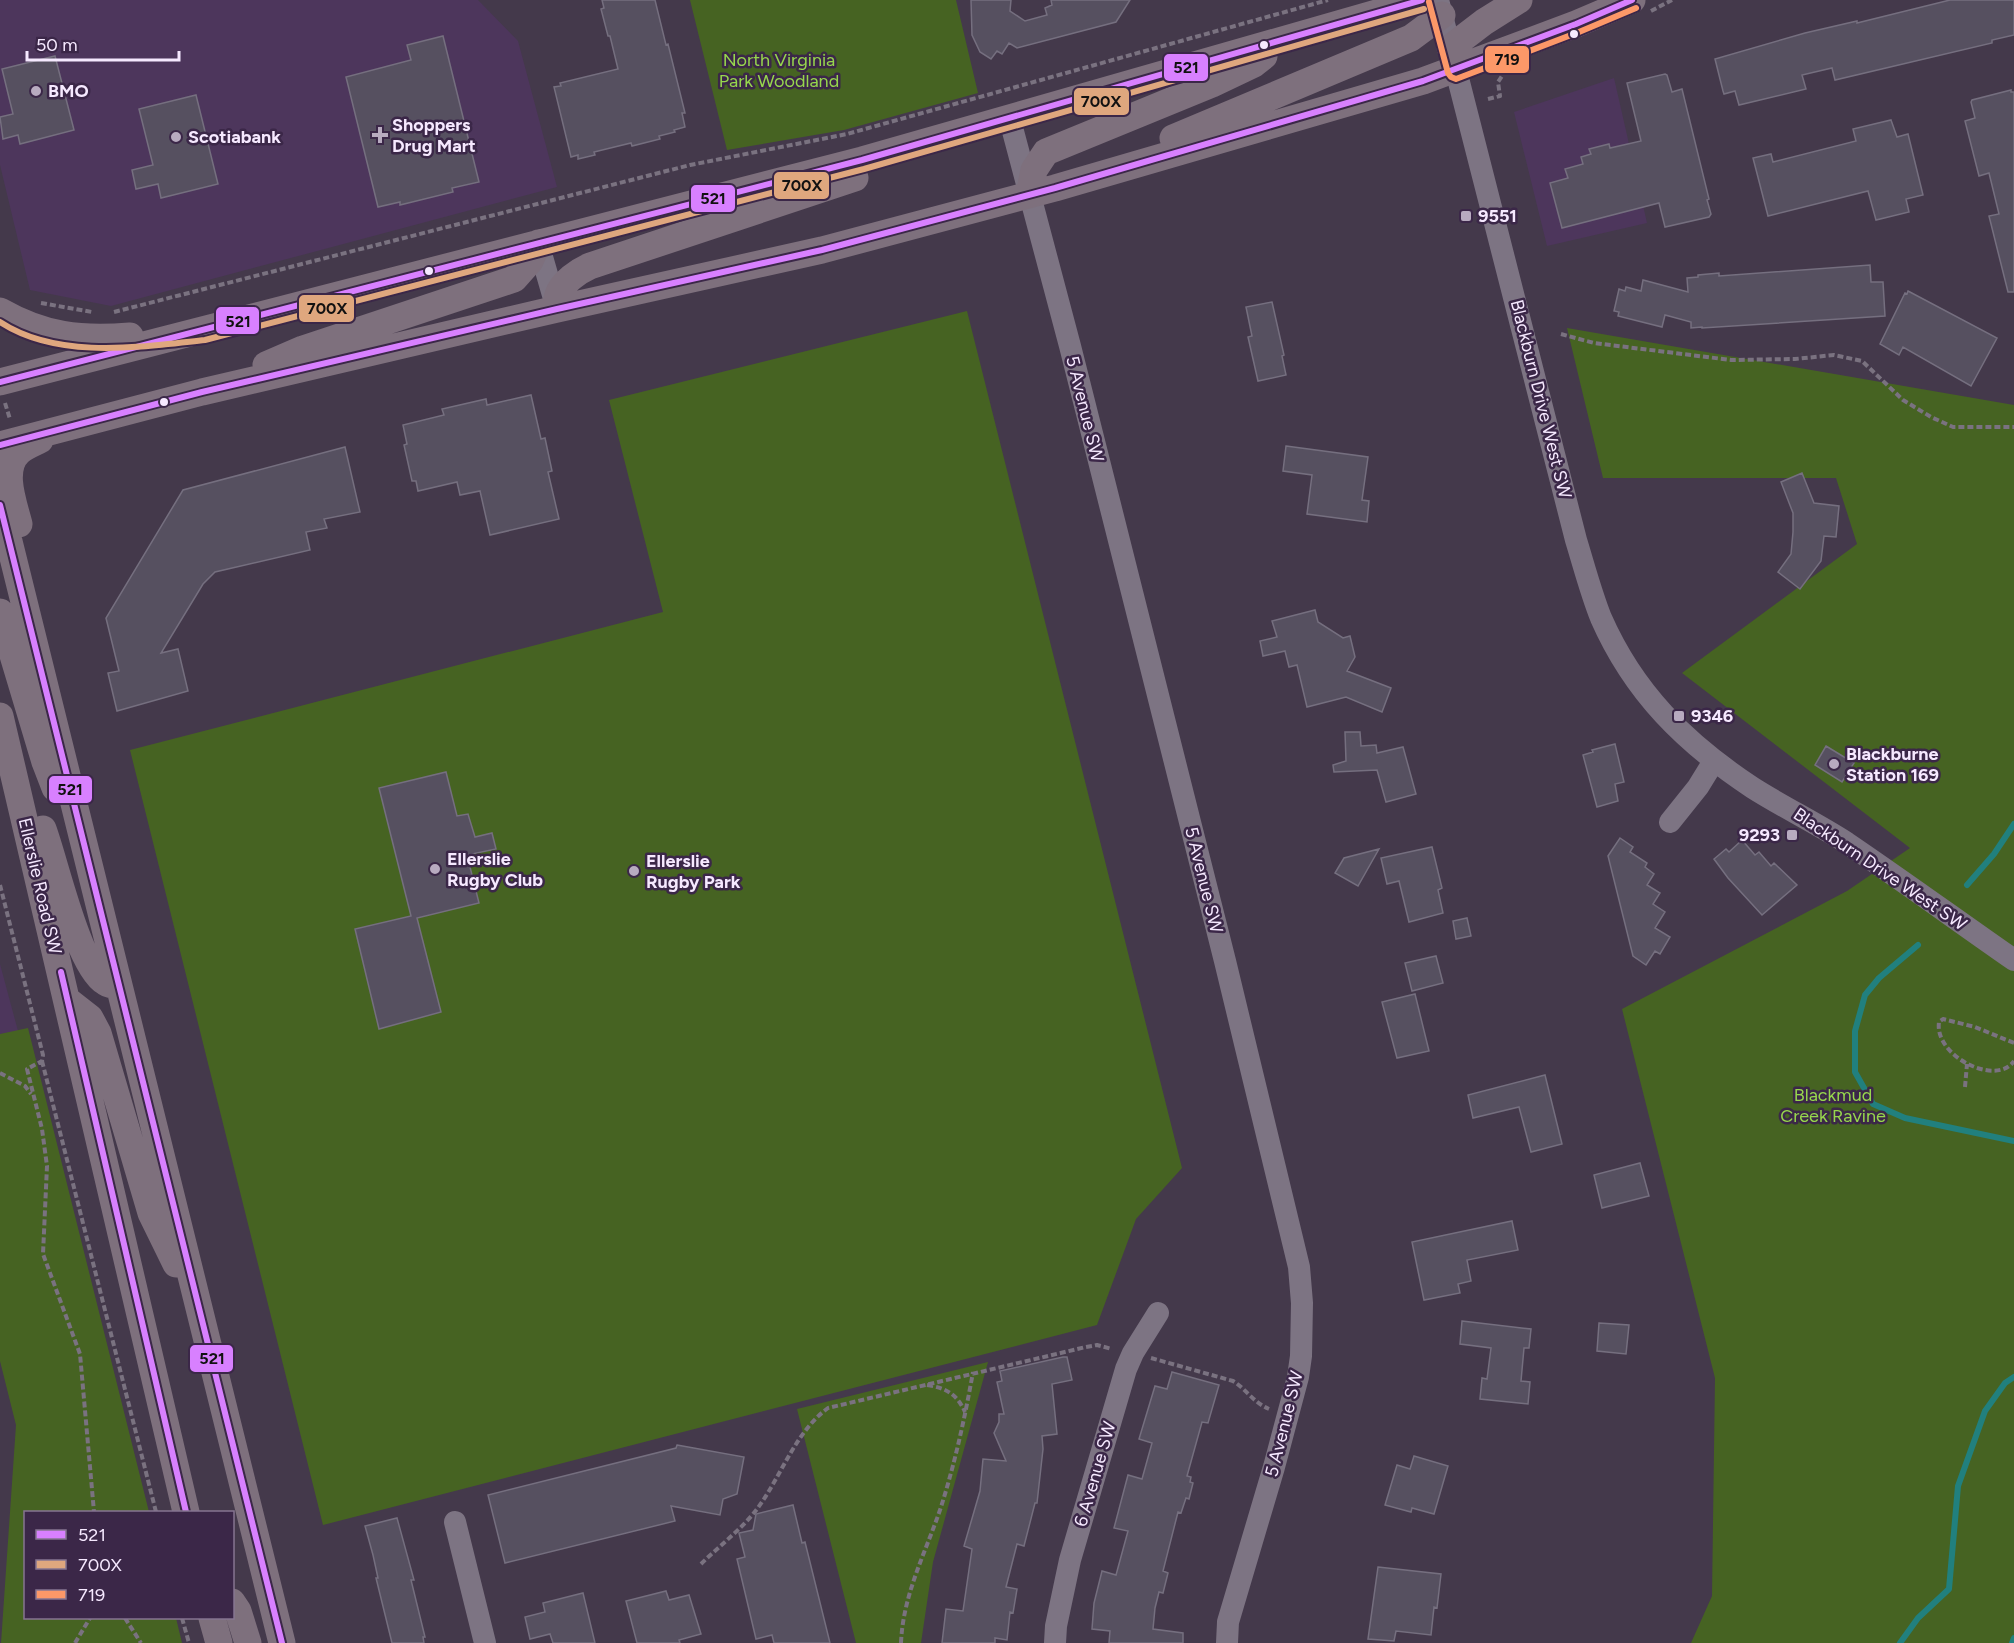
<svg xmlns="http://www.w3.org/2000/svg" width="2014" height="1643" viewBox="0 0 2014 1643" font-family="Figtree,sans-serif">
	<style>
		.built { fill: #4d365c }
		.green { fill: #466322 }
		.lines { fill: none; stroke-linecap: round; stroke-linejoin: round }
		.stream { stroke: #21807e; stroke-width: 6 }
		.building { fill: #565060; stroke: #756f7f; stroke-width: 1.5 }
		.path { stroke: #7a7280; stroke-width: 4; stroke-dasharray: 6 3; stroke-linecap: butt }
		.minor { stroke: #7d7483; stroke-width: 22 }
		.major { stroke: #7e707d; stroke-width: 27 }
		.bus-1-casing { stroke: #3b2748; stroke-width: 10 }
		.bus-2-casing { stroke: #3b2748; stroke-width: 10 }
		.bus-3-casing { stroke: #3b2748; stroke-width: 10 }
		.bus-1 { stroke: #d880ff; stroke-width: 6 }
		.bus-2 { stroke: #dfa77e; stroke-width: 6 }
		.bus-3 { stroke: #fc9868; stroke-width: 6 }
		.bus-dot { fill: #f6e9ff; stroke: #3b2748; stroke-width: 2 }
		.poi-dot { fill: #b8abc0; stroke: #3b2748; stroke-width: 2 }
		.labels { text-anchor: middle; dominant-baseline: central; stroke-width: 5; stroke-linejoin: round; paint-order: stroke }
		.park-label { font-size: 18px; fill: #97d74d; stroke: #3b2748 }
		.poi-label { font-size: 18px; font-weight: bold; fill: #f6e9ff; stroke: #3b2748; text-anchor: start }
		.street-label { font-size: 18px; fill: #f6e9ff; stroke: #3b2748 }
		.line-badge { stroke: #3b2748; stroke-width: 2 }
		.pale-badge-label { font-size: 16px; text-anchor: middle; font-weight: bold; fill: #111 }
	</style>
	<rect width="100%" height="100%" fill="#44394b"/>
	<!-- built -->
	<path class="built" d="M0 0H478L518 41 557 187 111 306 30 290 0 165Z
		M1614 78 1647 223 1547 246 1514 112Z
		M0 964 18 1031 0 1034Z"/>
	<!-- green -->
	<path class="green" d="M690 0H956L978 93 844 130 727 150Z
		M967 311 1182 1168 1136 1219 1097 1325 323 1525 130 750 663 612 609 400Z
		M1567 328 2014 405V1643H1691L1712 1596 1715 1378 1622 1009 1847 891 1910 848 1682 673 1857 544 1836 478H1603Z
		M28 1028 149 1512H26V1618H176L182 1643H1L16 1425 0 1361V1034Z
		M988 1362 933 1562 921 1643H856L797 1409Z"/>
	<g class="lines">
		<!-- stream -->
		<path class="stream" d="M1967 885 1994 854 2014 824
			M1918 945 1879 978 1865 995 1855 1031V1072L1873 1104 1905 1118 2014 1141
			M1900 1643 1918 1618 1949 1589 1958 1486 1985 1411 2005 1383 2014 1377
			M2012 1643 2014 1638"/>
	</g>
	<!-- building -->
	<path class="building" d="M602 0H655L666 45 668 44 685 113H682L685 127 674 130 675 132 659 136 660 139 632 146 631 143 594 152 595 155 578 159V155L571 157 554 87 561 86 560 83 618 69 610 36H608L601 9 604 8Z
		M971 0H1011L1010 11 1025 21 1047 15 1045 8 1052 5 1051 0H1130L1116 22 1017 48 1009 43 1002 54 997 51 991 59 980 52 972 35Z
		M1950 0H2014V35L1992 40V43L1835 80 1832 68 1802 75 1806 89 1739 105 1735 91 1724 94 1723 91 1715 59 1805 33 1857 21V23Z
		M443 36 479 182 452 188 453 192 400 205V202L378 207 346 77 411 60 407 45Z
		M55 56 74 130 20 144 18 135 3 139 0 117 13 114 2 69Z
		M1665 74 1667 75 1672 92 1682 89 1709 199 1707 200 1711 214 1709 217 1665 227 1659 203 1562 228 1550 183 1568 178 1565 169 1583 164 1581 157 1591 154 1589 149 1609 144 1610 148 1641 141 1627 83Z
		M2011 90V92H2014V292H2008L1989 216 1999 214 1989 173 1979 176 1965 121 1975 118 1971 102 1972 100Z
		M196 95 218 184 161 198 158 184 136 189 132 170 153 165 139 109Z
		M1891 120 1897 137 1908 134 1923 195 1906 199 1909 212 1876 220 1868 191 1768 216 1753 158 1771 154 1773 162 1856 141 1853 129Z
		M1870 265 1871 282H1883L1885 316 1702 328V327L1691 328V322L1665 315 1662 327 1618 316 1619 312 1614 311 1619 289 1625 291 1626 287 1641 291 1643 280 1688 292 1687 278 1698 277V275L1719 273V276Z
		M1908 291 1997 338 1971 386 1903 347 1899 355 1880 344 1905 293 1907 294Z
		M1272 302 1284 355 1282 356 1286 375 1258 381 1248 337 1252 336 1246 307Z
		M531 395 541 439 545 438 552 471 548 472 559 519 490 535 480 491 460 495 457 482 418 491 416 481H412L404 445 407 444 403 425 444 415 442 409 486 399 487 405Z
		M1286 446 1368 457 1362 500 1369 501 1367 522 1307 514 1312 475 1283 471Z
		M345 447 360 512 324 519 327 528 306 532 310 550 215 572 203 584 161 653 178 649 188 691 117 711 108 673 119 671 106 618 183 490Z
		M1802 473 1814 503 1839 506 1836 537 1824 536 1821 561 1800 589 1778 572 1791 554 1793 532V513L1781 482Z
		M1315 610 1318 622 1343 638 1350 636 1355 657 1347 671 1391 688 1382 712 1346 697 1307 707 1297 665 1289 667 1285 651 1263 656 1260 641 1277 637 1272 621Z
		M1345 732H1360L1361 746 1376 745 1377 753 1403 747 1416 794 1386 802 1377 770 1334 772 1333 765 1346 761Z
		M1615 744 1624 782 1615 784 1618 801 1597 807 1583 755 1593 752 1592 750Z
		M1826 746 1854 763 1842 782 1815 765Z
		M446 772 457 816 468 814 475 837 492 833 496 849 467 855 479 903 417 918 441 1012 379 1029 355 929 411 916 379 788Z
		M1620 838 1633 847 1630 852 1647 863 1645 867 1654 874 1647 885 1660 893 1653 904 1665 912 1655 928 1670 937 1660 954 1655 951 1646 965 1633 956 1608 856Z
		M1742 840 1755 855 1759 852 1771 866 1774 863 1797 885 1762 915 1728 878 1714 859 1726 849 1729 852Z
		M1432 847 1442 888 1438 890 1443 913 1409 922 1399 881 1387 884 1381 858Z
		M1379 849 1358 886 1335 873 1344 858Z
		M1467 918 1471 936 1456 939 1453 921Z
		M1436 956 1443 983 1412 991 1405 963Z
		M1415 994 1429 1051 1397 1058 1382 1002Z
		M1545 1075 1562 1144 1531 1152 1519 1107 1473 1118 1468 1095Z
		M1640 1163 1649 1196 1602 1208 1594 1175Z
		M1512 1221 1518 1250 1467 1260 1471 1281 1458 1284 1460 1293 1424 1300 1412 1242Z
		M1462 1321 1531 1329 1529 1348H1524L1521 1381 1530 1382 1528 1404 1480 1399 1482 1378 1487 1379 1491 1348 1460 1344Z
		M1599 1323 1629 1325 1626 1354 1597 1351Z
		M1063 1357H1067L1072 1380 1052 1384 1057 1434 1042 1436 1043 1449 1037 1503H1035L1024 1546 1017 1544 1006 1587 1017 1589 1013 1613 1010 1612 1007 1640 995 1638V1643H942L946 1609 963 1611 972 1549 964 1546 980 1491 983 1459 1006 1461 994 1433 999 1422V1414H1004L997 1382 1002 1381 1000 1371Z
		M1172 1372 1219 1385 1208 1423 1202 1422 1187 1476 1191 1477 1190 1482 1193 1483 1189 1499 1186 1498 1181 1513 1178 1512 1163 1571 1168 1573 1163 1593 1159 1592 1155 1608 1153 1629 1183 1633V1643H1109L1110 1631 1092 1629 1094 1603 1102 1571 1116 1575 1128 1531 1114 1528 1128 1475 1142 1479 1152 1443 1139 1439 1155 1386 1167 1389Z
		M677 1445 744 1457 737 1494 723 1499 720 1515 671 1506 675 1521 505 1563 488 1495 676 1448Z
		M1414 1456 1448 1466 1434 1514 1412 1508 1411 1512 1385 1505 1397 1465 1410 1469Z
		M793 1505 802 1543 805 1542 830 1643H774L772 1635 756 1639 737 1559 745 1557 739 1533 753 1530 756 1514Z
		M397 1518 414 1580H411L425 1637H423L424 1643H392L376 1578H378L373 1555 365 1526Z
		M1378 1567 1441 1574 1437 1608 1434 1607 1431 1635 1396 1631 1394 1641 1368 1639Z
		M666 1591 669 1600 689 1595 701 1634 679 1640 680 1643H637L626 1601Z
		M583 1593 595 1643H553L550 1634 530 1639 525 1617 545 1612 543 1603Z"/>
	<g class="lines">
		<!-- path -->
		<path class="path" d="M1651 11 1672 0
			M1488 99 1500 96 1498 82 1502 76
			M41 303 92 312
			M114 312 690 165 847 134 1328 0
			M1561 334 1594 343 1731 360 1795 359 1834 355 1862 361 1903 400 1931 417 1953 427H2014
			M5 403 10 419
			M0 885 43 1055 42 1061 27 1069 42 1129 47 1166 43 1254 80 1354 94 1512
			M2014 1043 1975 1027 1943 1019 1939 1022C1934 1056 1996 1087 2014 1061
			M42 1061 156 1512
			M0 1073 25 1086 31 1094
			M1965 1087 1967 1064
			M1151 1358 1233 1381C1246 1389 1254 1403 1269 1409
			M927 1385C946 1388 957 1394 965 1412
			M701 1564C719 1546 742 1529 757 1509 781 1477 795 1432 828 1408L1086 1347 1097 1345 1112 1349
			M125 1618 141 1643
			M182 1618 189 1643
			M75 1643 90 1618
			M901 1643C903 1594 926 1552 941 1507 955 1463 965 1417 973 1372"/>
		<!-- minor -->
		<path class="minor" d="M1438 0 1576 540C1584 566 1591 593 1601 618 1634 693 1685 743 1753 788 1783 807 1816 823 1847 843 1903 881 1958 921 2014 960
			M1010 120 1070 346 1225 961 1299 1267 1302 1303 1301 1356 1298 1377 1274 1467 1228 1622 1227 1643
			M538 243 557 309
			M1670 822 1698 787 1714 761
			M455 1522 485 1643
			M1055 1643 1056 1626 1070 1560 1126 1369 1133 1353 1158 1313"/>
		<!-- major -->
		<path class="major" d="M1450 48 1484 22 1519 0
			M1173 138 1411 38 1442 15
			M1029 195 1034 170 1046 152 1212 84 1254 64 1264 56
			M557 309C557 305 556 299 558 295 562 282 579 271 590 266L855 178
			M0 311C44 336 80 340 130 336
			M266 365 303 349 514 279 530 261 538 243
			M0 382 862 160 1422 0
			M0 445 202 392 557 309 822 250 1055 188 1423 81 1576 24 1632 0
			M0 505 282 1643
			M19 524C14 504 0 469 19 452 24 447 34 443 40 440
			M0 612 45 762 55 788
			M0 716 186 1512
			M43 829C55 861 78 966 105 982 108 985 114 985 118 986
			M67 1000 90 1018 98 1033 151 1213 176 1264
			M232 1602 238 1611 248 1643
			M212 1618 219 1643"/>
		<defs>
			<path id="bus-1" d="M0 382 862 160 1422 0
				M0 445 202 392 557 309 822 250 1055 188 1423 81 1576 24 1632 0
				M0 505 282 1643
				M61 972 186 1512"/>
			<path id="bus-2" d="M0 322C58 360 140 347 205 340L864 169 1424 9"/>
			<path id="bus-3" d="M1429 2 1448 73 1451 77 1456 79 1579 32 1636 8"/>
		</defs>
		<!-- bus-1 casing -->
		<use href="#bus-1" class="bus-1-casing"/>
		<!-- bus-2 casing -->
		<use href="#bus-2" class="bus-2-casing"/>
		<!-- bus-3 casing -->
		<use href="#bus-3" class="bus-3-casing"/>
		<!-- bus-1 -->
		<use href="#bus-1" class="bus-1"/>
		<!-- bus-2 -->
		<use href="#bus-2" class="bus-2"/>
		<!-- bus-3 -->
		<use href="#bus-3" class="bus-3"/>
	</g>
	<!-- markers -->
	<g class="bus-dot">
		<circle cx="1574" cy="34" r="5"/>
		<circle cx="1264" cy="45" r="5"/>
		<circle cx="429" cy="271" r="5"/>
		<circle cx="164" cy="402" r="5"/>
	</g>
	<g class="poi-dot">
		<circle cx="36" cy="91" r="6"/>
		<path d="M377 126h6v6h6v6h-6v6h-6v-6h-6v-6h6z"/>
		<circle cx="176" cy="137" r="6"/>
		<rect x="1460" y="210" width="12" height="12" rx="3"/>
		<rect x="1673" y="710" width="12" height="12" rx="3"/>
		<circle cx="1834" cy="764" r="6"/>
		<rect x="1786" y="829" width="12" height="12" rx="3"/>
		<circle cx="435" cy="869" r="6"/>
		<circle cx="634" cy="871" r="6"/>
	</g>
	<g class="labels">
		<!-- park labels -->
		<g class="park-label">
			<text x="779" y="60">North Virginia<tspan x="779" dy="21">Park Woodland</tspan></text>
			<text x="1833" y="1095">Blackmud<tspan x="1833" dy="21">Creek Ravine</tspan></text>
		</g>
		<!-- poi labels -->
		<g class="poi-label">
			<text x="48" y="91">BMO</text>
			<text x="392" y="125">Shoppers<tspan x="392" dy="21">Drug Mart</tspan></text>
			<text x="188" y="137">Scotiabank</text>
			<text x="1478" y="216">9551</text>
			<text x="1691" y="716">9346</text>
			<text x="1846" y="754">Blackburne<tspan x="1846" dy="21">Station 169</tspan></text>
			<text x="1780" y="835" text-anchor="end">9293</text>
			<text x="447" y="859">Ellerslie<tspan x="447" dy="21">Rugby Club</tspan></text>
			<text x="646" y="861">Ellerslie<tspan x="646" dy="21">Rugby Park</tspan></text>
		</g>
		<!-- street labels -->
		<g class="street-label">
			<text transform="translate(1541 399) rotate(76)">Blackburn Drive West SW</text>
			<text transform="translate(1085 409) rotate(76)">5 Avenue SW</text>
			<text transform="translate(1880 869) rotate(34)">Blackburn Drive West SW</text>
			<text transform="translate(1204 880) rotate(76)">5 Avenue SW</text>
			<text transform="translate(40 886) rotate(77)">Ellerslie Road SW</text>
			<text transform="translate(1284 1424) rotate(-76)">5 Avenue SW</text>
			<text transform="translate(1095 1474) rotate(-74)">6 Avenue SW</text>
		</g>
	</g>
	<g class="line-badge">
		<rect x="1484" y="45" width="46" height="29" rx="6" fill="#fc9868"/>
		<rect x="1163" y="53" width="46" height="29" rx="6" fill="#d880ff"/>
		<rect x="1073" y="87" width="57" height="29" rx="6" fill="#dfa77e"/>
		<rect x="773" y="171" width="57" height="29" rx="6" fill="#dfa77e"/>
		<rect x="690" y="184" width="46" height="29" rx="6" fill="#d880ff"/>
		<rect x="298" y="294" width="57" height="29" rx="6" fill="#dfa77e"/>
		<rect x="215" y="306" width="45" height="29" rx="6" fill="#d880ff"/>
		<rect x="48" y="775" width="45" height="29" rx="6" fill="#d880ff"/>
		<rect x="189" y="1344" width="45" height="29" rx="6" fill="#d880ff"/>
	</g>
	<g class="pale-badge-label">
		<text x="1507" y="65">719</text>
		<text x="1186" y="73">521</text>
		<text x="1101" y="107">700X</text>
		<text x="802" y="191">700X</text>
		<text x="713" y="204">521</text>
		<text x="327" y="314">700X</text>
		<text x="238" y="327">521</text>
		<text x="70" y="795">521</text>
		<text x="212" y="1364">521</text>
	</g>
	<!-- legend -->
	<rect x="24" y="1511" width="210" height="108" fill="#3b2748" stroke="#867591" stroke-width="1.5"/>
	<rect x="36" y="1530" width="30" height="9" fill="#d880ff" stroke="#867591" stroke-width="1.5"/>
	<text x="78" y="1541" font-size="18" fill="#f6e9ff">521</text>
	<rect x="36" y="1560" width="30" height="9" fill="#dfa77e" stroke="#867591" stroke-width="1.5"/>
	<text x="78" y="1571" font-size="18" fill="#f6e9ff">700X</text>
	<rect x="36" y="1590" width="30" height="9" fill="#fc9868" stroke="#867591" stroke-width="1.5"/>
	<text x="78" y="1601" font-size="18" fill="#f6e9ff">719</text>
	<!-- scale -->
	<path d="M27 51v9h152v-9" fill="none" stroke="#f6e9ff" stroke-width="3"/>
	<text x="36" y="51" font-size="18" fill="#f6e9ff" stroke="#3b2748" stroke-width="4.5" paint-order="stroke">50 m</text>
</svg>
